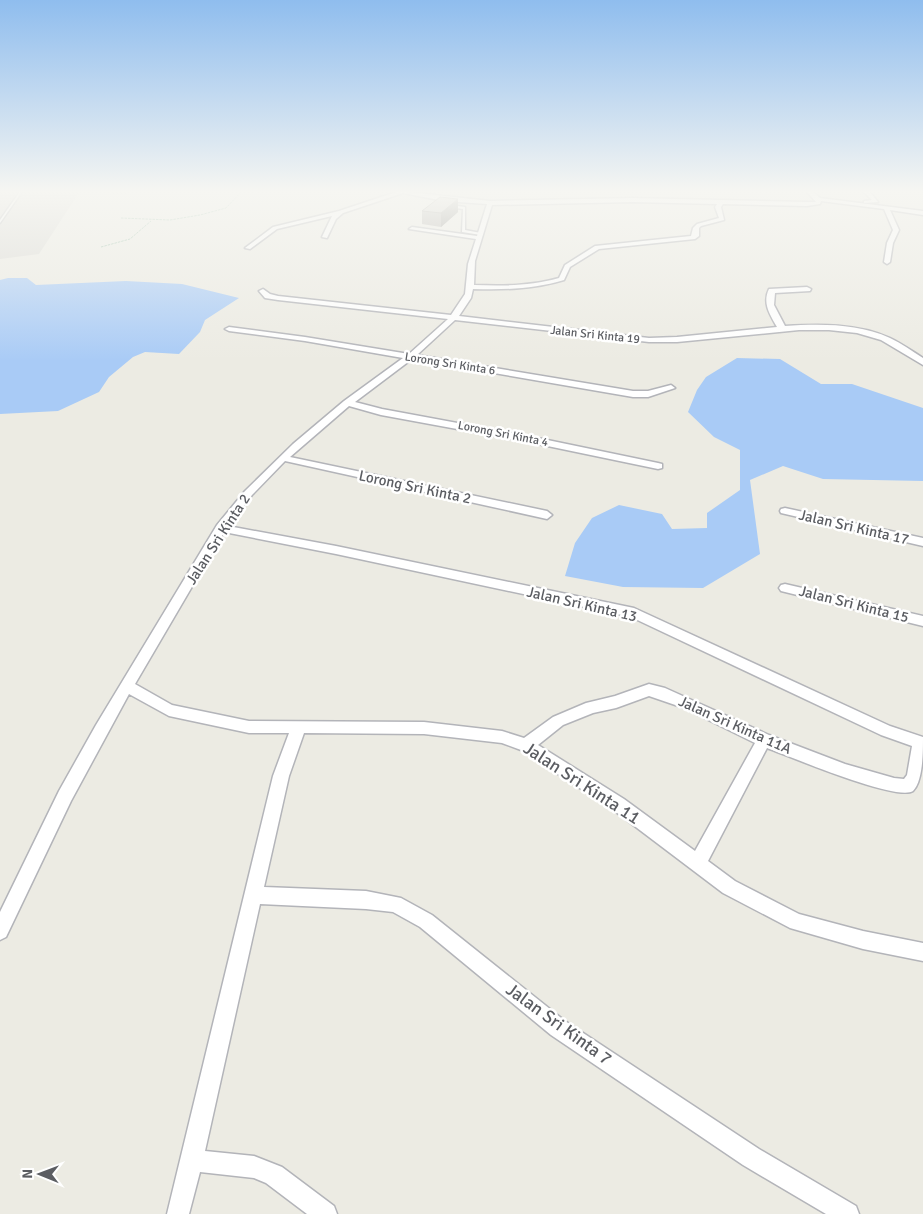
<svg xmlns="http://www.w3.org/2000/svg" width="923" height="1214" viewBox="0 0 923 1214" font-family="Signika,sans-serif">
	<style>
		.industrial { fill: #dbdad5 }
		.water { fill: #a9cbf6 }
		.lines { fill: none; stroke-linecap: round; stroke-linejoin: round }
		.service-casing { stroke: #b3b4b9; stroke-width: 3 }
		.minor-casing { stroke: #b3b4b9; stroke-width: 3 }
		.path { stroke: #9abfa9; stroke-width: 1; stroke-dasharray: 2.5 1; stroke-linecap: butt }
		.service { fill: #fff; fill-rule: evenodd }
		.minor { fill: #fff; fill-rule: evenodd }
		.wall { fill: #aba9a5 }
		.shaded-wall { fill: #8b8a86 }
		.building { fill: #c7c5c0; stroke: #8b8a86 }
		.labels { text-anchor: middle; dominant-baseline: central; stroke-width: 5; stroke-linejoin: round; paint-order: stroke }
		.far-street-label { font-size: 12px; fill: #5b5d62; stroke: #fff }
		.street-label { font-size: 15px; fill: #5b5d62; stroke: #fff }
		.near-street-label { font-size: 18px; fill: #5b5d62; stroke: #fff }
	</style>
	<rect width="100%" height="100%" fill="#ecebe3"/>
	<!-- industrial -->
	<path class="industrial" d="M0 191H134L126 195 80 191 39 254 0 259Z"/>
	<!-- water -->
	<path class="water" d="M8 278H27L36 285 126 281 182 284 239 298 205 320 200 332 179 354 145 352 133 357 109 377 99 392 58 411 0 414V280Z
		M737 358 780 359 821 384H852L923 408V481L823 479 783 466 750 480 760 554 703 588 623 587 565 576 575 543 592 518 619 505 662 514 672 529 707 528V513L740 490V450L714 437 688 412 697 390 706 377Z"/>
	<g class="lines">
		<defs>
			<path id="service" d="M18 191H20L21 193 0 223V220L19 193Z
				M450 205 465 207V230L481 233V235L462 232 463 209 449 207Z"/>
			<path id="minor" d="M399 191 490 201 633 198 807 202H816L806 191H812L820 198 923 211V215L890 210 899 230 893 243 890 262 887 264 884 262 887 243 893 230 884 209 821 201 820 204 807 206 723 204 721 207 724 220 701 226 699 228V236L695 239 599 249 570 267 564 280C534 289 505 290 473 289L471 298 459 316 649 338 677 337 777 327C770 315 762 303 769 289L807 287 811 289 810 291 775 293 774 305 785 326C819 324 857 323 890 338 901 343 912 351 923 358V365L881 340 857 333 829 330H799L677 342H649L455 320 417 355 633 391H648L671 385 675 388 648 397H633L412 359 355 402 382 409 533 437 658 463 662 464V468L658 469 533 443 381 415 349 406 290 457 547 511 552 515 547 519 285 461 252 495 228 526 336 546 634 608 890 726 923 737C923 752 923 781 913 791 897 802 789 756 767 748L708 861 735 881 799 914 863 931 923 943V961L863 949 790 928 723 893 612 809 521 750 502 743 424 734 304 733 289 776 264 887 366 891 401 898 432 915 565 1021 759 1149 856 1206 859 1214H826L743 1165 551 1035 420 927 393 912 366 909 260 904 205 1151 254 1156 282 1167 334 1206 337 1214H307L266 1183 254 1178 200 1172 189 1214H167L273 776 289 733H249L169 716 129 694 71 801 6 937 0 940V912L59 791 96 725 217 525 245 491 293 444 344 401 403 358 305 341 229 331 225 329 229 327 305 337 409 354 448 319 278 300 265 298 259 291 263 289 270 294 278 296 451 315 465 294 468 264 476 239 409 229 412 227 477 236 487 204 444 201 403 193 343 213 336 219 327 238 322 237 332 216 277 229 250 249 245 248 273 227 339 211ZM633 202 717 204 715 207 719 218 697 224 693 228 691 236 595 246 565 265 559 278C531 286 503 286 474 285L475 261 492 205ZM224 532 336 554 631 617 881 735 912 746 907 775 904 779 894 778 845 764 769 735 665 688 649 684 615 696 586 703 553 717 524 738 502 731 424 722 249 721 172 705 135 684ZM649 696 684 708 755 743 695 851 624 799 538 745 563 725 593 713 616 708Z
				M863 191H869L878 202 864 203V201L872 200Z
				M785 508 923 538V546L781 513 780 511 781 509Z
				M785 584 923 616V626L781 591 779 588 781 585Z"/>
		</defs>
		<!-- service casing -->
		<use href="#service" class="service-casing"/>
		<!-- minor casing -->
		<use href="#minor" class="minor-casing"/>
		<!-- path -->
		<path class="path" d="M121 218 170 220 200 215 226 208 242 191
			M101 247 130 239 151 221"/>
		<!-- service -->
		<use href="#service" class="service"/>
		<!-- minor -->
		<use href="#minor" class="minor"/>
	</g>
	<!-- wall -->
	<path class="wall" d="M422 211 458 212 441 227 422 224Z"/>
	<!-- shaded-wall -->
	<path class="shaded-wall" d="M458 199V212L441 227V213Z"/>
	<!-- building -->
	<path class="building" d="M440 197 458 199 441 213 422 211Z"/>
	<!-- sky -->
	<linearGradient id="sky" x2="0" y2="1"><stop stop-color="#8fbdee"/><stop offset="0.53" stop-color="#f6f6f2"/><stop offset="1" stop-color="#f6f6f2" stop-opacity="0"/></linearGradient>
	<rect width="923" height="361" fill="url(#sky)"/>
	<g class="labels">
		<!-- far-street labels -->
		<g class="far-street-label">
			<text transform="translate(595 335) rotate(6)">Jalan Sri Kinta 19</text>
			<text transform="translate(450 364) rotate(9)">Lorong Sri Kinta 6</text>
			<text transform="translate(503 434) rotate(11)">Lorong Sri Kinta 4</text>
		</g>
		<!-- street labels -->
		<g class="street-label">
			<text transform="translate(415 487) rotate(12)">Lorong Sri Kinta 2</text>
			<text transform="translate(854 527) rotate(13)">Jalan Sri Kinta 17</text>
			<text transform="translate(218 539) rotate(-57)">Jalan Sri Kinta 2</text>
			<text transform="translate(582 604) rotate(13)">Jalan Sri Kinta 13</text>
			<text transform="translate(854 604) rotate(14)">Jalan Sri Kinta 15</text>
			<text transform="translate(735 725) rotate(24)">Jalan Sri Kinta 11A</text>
		</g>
		<!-- near-street labels -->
		<g class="near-street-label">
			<text transform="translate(582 783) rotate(33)">Jalan Sri Kinta 11</text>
			<text transform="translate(559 1024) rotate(36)">Jalan Sri Kinta 7</text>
		</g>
	</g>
	<!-- north arrow -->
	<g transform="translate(40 1174) rotate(271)" stroke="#ffffff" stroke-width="4" paint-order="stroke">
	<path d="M0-4L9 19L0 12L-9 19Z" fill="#5b5d62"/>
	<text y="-8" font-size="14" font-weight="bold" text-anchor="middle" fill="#5b5d62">N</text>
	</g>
</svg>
